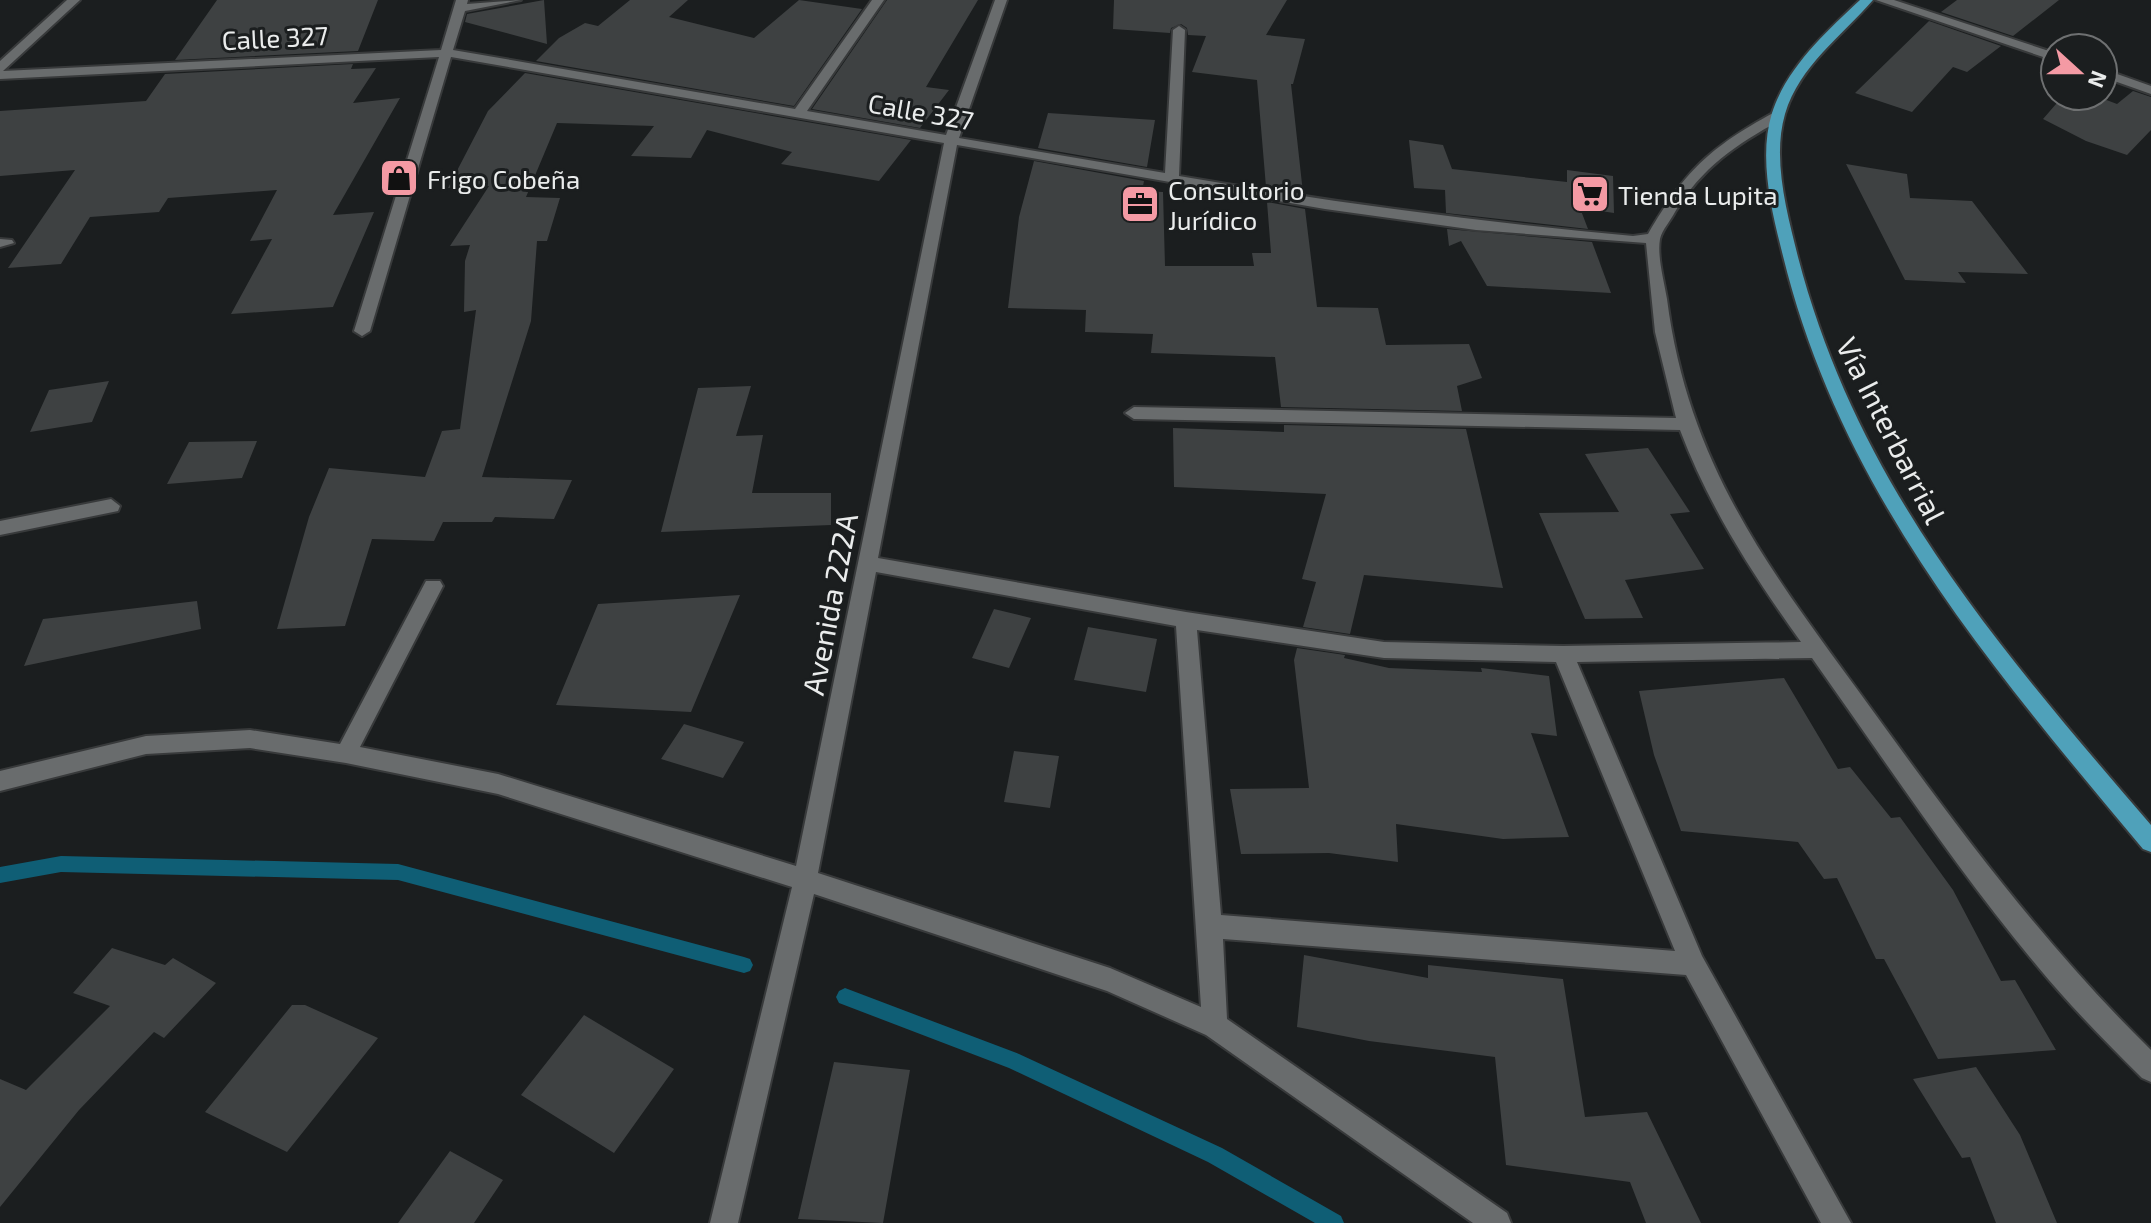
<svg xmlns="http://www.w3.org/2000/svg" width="2151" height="1223" viewBox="0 0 2151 1223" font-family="'Exo 2',sans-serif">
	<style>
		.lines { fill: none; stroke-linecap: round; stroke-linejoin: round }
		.stream { fill: #0f5e75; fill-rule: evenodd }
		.building { fill: #3e4142 }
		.minor-casing { stroke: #383a3b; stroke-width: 4 }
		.major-casing { stroke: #383a3b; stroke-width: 4 }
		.minor { fill: #696c6d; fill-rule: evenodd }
		.major { fill: #4fa1ba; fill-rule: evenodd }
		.labels { text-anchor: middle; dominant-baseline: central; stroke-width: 6; stroke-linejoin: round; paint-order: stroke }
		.far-street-label { font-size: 26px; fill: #eaecec; stroke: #1b1e1f }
		.far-poi-label { font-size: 26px; fill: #eaecec; stroke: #1b1e1f; text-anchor: start }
		.street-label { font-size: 30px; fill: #eaecec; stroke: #1b1e1f }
	</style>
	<rect width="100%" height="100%" fill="#1b1e1f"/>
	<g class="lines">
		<!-- stream -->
		<path class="stream" d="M61 856 398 864 744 957 750 959 753 965 750 971 744 973 398 880 61 872 0 883V867Z
			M845 988 1019 1054 1222 1148 1341 1216 1344 1223H1315L1208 1162 1009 1068 839 1003 836 997 839 991Z"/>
	</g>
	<!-- building -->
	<path class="building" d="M217 0H378L358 51 175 60Z
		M544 0 547 44 465 22 467 14Z
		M630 0H688L669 17 754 38 799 0 862 9 794 106 536 61 559 38 585 23 598 26Z
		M887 0H978L926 87 949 90 920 128 812 109Z
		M1114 0H1287L1266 35 1305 39 1293 84H1291L1303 193 1266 187 1257 80 1192 72 1206 36 1188 35 1187 28 1181 24 1171 28 1170 33 1113 29Z
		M1957 0H2059L2013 36 1941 12Z
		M1929 21 2001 46 1967 72 1953 67 1912 112 1855 93Z
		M353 64 351 69 376 68 353 103 400 98 333 215 374 212 333 307 231 314 272 239 250 241 277 190 168 198 159 212 90 217 61 264 8 268 75 170 0 176V111L146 101 165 74Z
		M525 73 911 140 879 181 781 164 792 152 707 130 691 158 631 156 654 126 557 123 526 197 560 198 547 241H537L531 321 482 477 572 480 554 519 495 517 492 522H443L434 541 372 539 345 626 277 629 309 517 329 468 425 477 442 431 460 429 476 310 464 312 465 261 470 245 450 246 489 186 448 188 488 111Z
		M2133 91 2151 97V130L2127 155 2086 141 2043 119 2063 96H2096L2117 104Z
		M1048 113 1155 120 1147 167 1038 148Z
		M1409 140 1443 145 1452 169 1567 182V170L1613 176 1614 213 1580 208 1588 229 1446 213 1445 190 1414 188Z
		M1034 161 1144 181 1142 191 1163 192 1165 266H1254L1252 253H1271L1267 202 1305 209 1317 307 1378 308 1386 345 1469 344 1482 378 1457 386 1462 411 1281 407 1275 357 1151 353 1153 334 1085 332 1086 310 1008 308 1019 217Z
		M1846 164 1907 174 1910 198 1972 201 2028 274 1958 272 1966 283 1905 280Z
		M1447 229 1592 242 1611 293 1487 286 1461 241 1449 246Z
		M109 381 92 422 30 432 49 390Z
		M751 386 736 436 763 435 752 493H831V525L661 532 698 388Z
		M1284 425 1466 429 1503 588 1364 575 1350 634 1303 627 1316 582 1302 579 1326 494 1174 487 1173 428 1284 432Z
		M257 441 242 478 167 484 189 442Z
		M1648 448 1690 512 1670 514 1704 569 1625 580 1643 618 1585 619 1539 513 1619 512 1585 454Z
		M740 595 691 712 556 705 598 604Z
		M197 601 201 629 24 666 43 619Z
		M994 609 1031 618 1009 668 972 658Z
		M1088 627 1157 639 1146 692 1074 680Z
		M1297 648 1345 655 1344 658 1389 668 1482 672 1481 668 1549 676 1557 736 1531 733 1569 837 1503 839 1396 824 1398 862 1329 853 1241 854 1230 789 1309 788 1294 660Z
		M1784 678 1838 769 1850 767 1891 818 1900 817 1953 890 2001 981 2015 980 2056 1050 1938 1059 1884 959H1876L1837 878 1824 879 1798 842 1681 831 1654 755 1639 691Z
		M684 724 744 742 723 778 661 759Z
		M1014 751 1059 756 1050 808 1004 802Z
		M112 948 165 965 173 958 216 983 164 1038 154 1032 79 1110 0 1207V1079L26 1090 110 1006 73 993Z
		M1304 955 1428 978V965L1563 979 1585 1117 1647 1112 1701 1223H1646L1630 1182 1506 1165 1495 1057 1369 1041 1297 1027Z
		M292 1005H305L378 1038 287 1152 205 1112Z
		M584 1015 674 1069 614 1153 521 1095Z
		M834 1062 910 1070 883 1223 798 1219Z
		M1976 1067 2020 1135 2057 1223H1996L1970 1157 1962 1158 1913 1079Z
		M450 1151 503 1180 474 1223H398Z"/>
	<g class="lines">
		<defs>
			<path id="minor" d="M67 0H80L3 71 441 50 456 0H468L467 4 521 0 465 11 453 50 795 109 872 0H884L807 111 946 135 995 0H1007L959 138 1165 173 1173 30 1179 26 1185 30 1179 176C1331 202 1479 222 1633 236L1648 234C1685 171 1709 148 1773 113H1783V119C1738 143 1702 167 1675 212 1671 220 1662 230 1660 239 1657 256 1664 281 1667 299 1690 479 1784 587 1886 729 1968 842 2051 952 2151 1050V1082L2142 1078C2106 1042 2070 1006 2038 967 1956 869 1886 762 1812 658L1577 662 1702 956 1851 1223H1821L1686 975 1223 939 1227 1019 1507 1213 1511 1223H1473L1206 1035 1107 991 814 894 738 1223H710L792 887 498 794 346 763 250 748 146 754 0 791V771L146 736 250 730 340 744 426 581H440L443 586 360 747 498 774 796 866 944 143 451 57 370 331 362 336 354 331 439 57 0 79V61ZM957 145 1325 209 1476 230 1646 243 1655 332 1676 418 1134 407 1125 413 1134 419 1680 430C1709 507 1753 575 1801 642L1563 646 1384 642 1186 612 878 558ZM876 572 1176 626 1201 1007 1110 968 818 873ZM1197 630 1384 658 1556 662 1675 951 1221 915Z
				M1876 0H1894L2055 53V61Z
				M2103 69 2151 86V94L2103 77Z
				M0 239 12 240 14 243 0 247Z
				M111 499 120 506 118 511 0 535V521Z"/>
			<path id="major" d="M1860 0H1873C1841 37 1800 65 1785 114 1772 159 1787 213 1798 257 1858 487 2000 649 2151 825V852L2143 849C1991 667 1841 492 1783 256 1772 212 1758 158 1772 113 1787 67 1826 32 1860 0Z"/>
		</defs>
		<!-- minor casing -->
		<use href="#minor" class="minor-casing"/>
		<!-- major casing -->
		<use href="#major" class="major-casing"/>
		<!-- minor -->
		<use href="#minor" class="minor"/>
		<!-- major -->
		<use href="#major" class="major"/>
	</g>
	<!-- icons -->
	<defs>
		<symbol id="shop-square" viewBox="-11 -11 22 22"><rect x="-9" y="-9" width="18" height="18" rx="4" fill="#f49aa4" stroke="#1b1e1f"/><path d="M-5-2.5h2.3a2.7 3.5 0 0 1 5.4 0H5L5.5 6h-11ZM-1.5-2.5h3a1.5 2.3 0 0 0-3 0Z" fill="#111"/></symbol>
		<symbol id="supermarket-square" viewBox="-11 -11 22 22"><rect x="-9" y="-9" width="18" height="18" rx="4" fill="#f49aa4" stroke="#1b1e1f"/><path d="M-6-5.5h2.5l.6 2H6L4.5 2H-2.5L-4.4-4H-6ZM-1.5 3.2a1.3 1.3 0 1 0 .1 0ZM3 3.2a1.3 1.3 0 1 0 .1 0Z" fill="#111"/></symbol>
		<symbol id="office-square" viewBox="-11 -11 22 22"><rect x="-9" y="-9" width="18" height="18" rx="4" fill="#f49aa4" stroke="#1b1e1f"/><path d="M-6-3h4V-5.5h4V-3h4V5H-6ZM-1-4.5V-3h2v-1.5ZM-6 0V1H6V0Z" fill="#111"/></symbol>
	</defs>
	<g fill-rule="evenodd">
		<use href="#shop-square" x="377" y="156" width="44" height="44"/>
		<use href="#supermarket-square" x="1568" y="172" width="44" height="44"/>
		<use href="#office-square" x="1118" y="182" width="44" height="44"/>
	</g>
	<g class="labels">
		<!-- far-street labels -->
		<g class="far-street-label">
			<text transform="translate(275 37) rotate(-3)">Calle 327</text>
			<text transform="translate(921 111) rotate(10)">Calle 327</text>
		</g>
		<!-- far-poi labels -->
		<g class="far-poi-label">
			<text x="427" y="178">Frigo Cobeña</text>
			<text x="1168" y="189">Consultorio<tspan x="1168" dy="30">Jurídico</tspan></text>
			<text x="1618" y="194">Tienda Lupita</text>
		</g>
		<!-- street labels -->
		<g class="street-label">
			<text transform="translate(1892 430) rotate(63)">Vía Interbarrial</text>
			<text transform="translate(829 604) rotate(-79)">Avenida 222A</text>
		</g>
	</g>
	<!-- north arrow -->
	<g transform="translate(2079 72) rotate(111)"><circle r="38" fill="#1b1e1f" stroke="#6e7071" stroke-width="2"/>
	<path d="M0-6L14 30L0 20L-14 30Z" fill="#f49aa4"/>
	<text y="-12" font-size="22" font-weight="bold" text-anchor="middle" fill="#eaecec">N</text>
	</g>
</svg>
